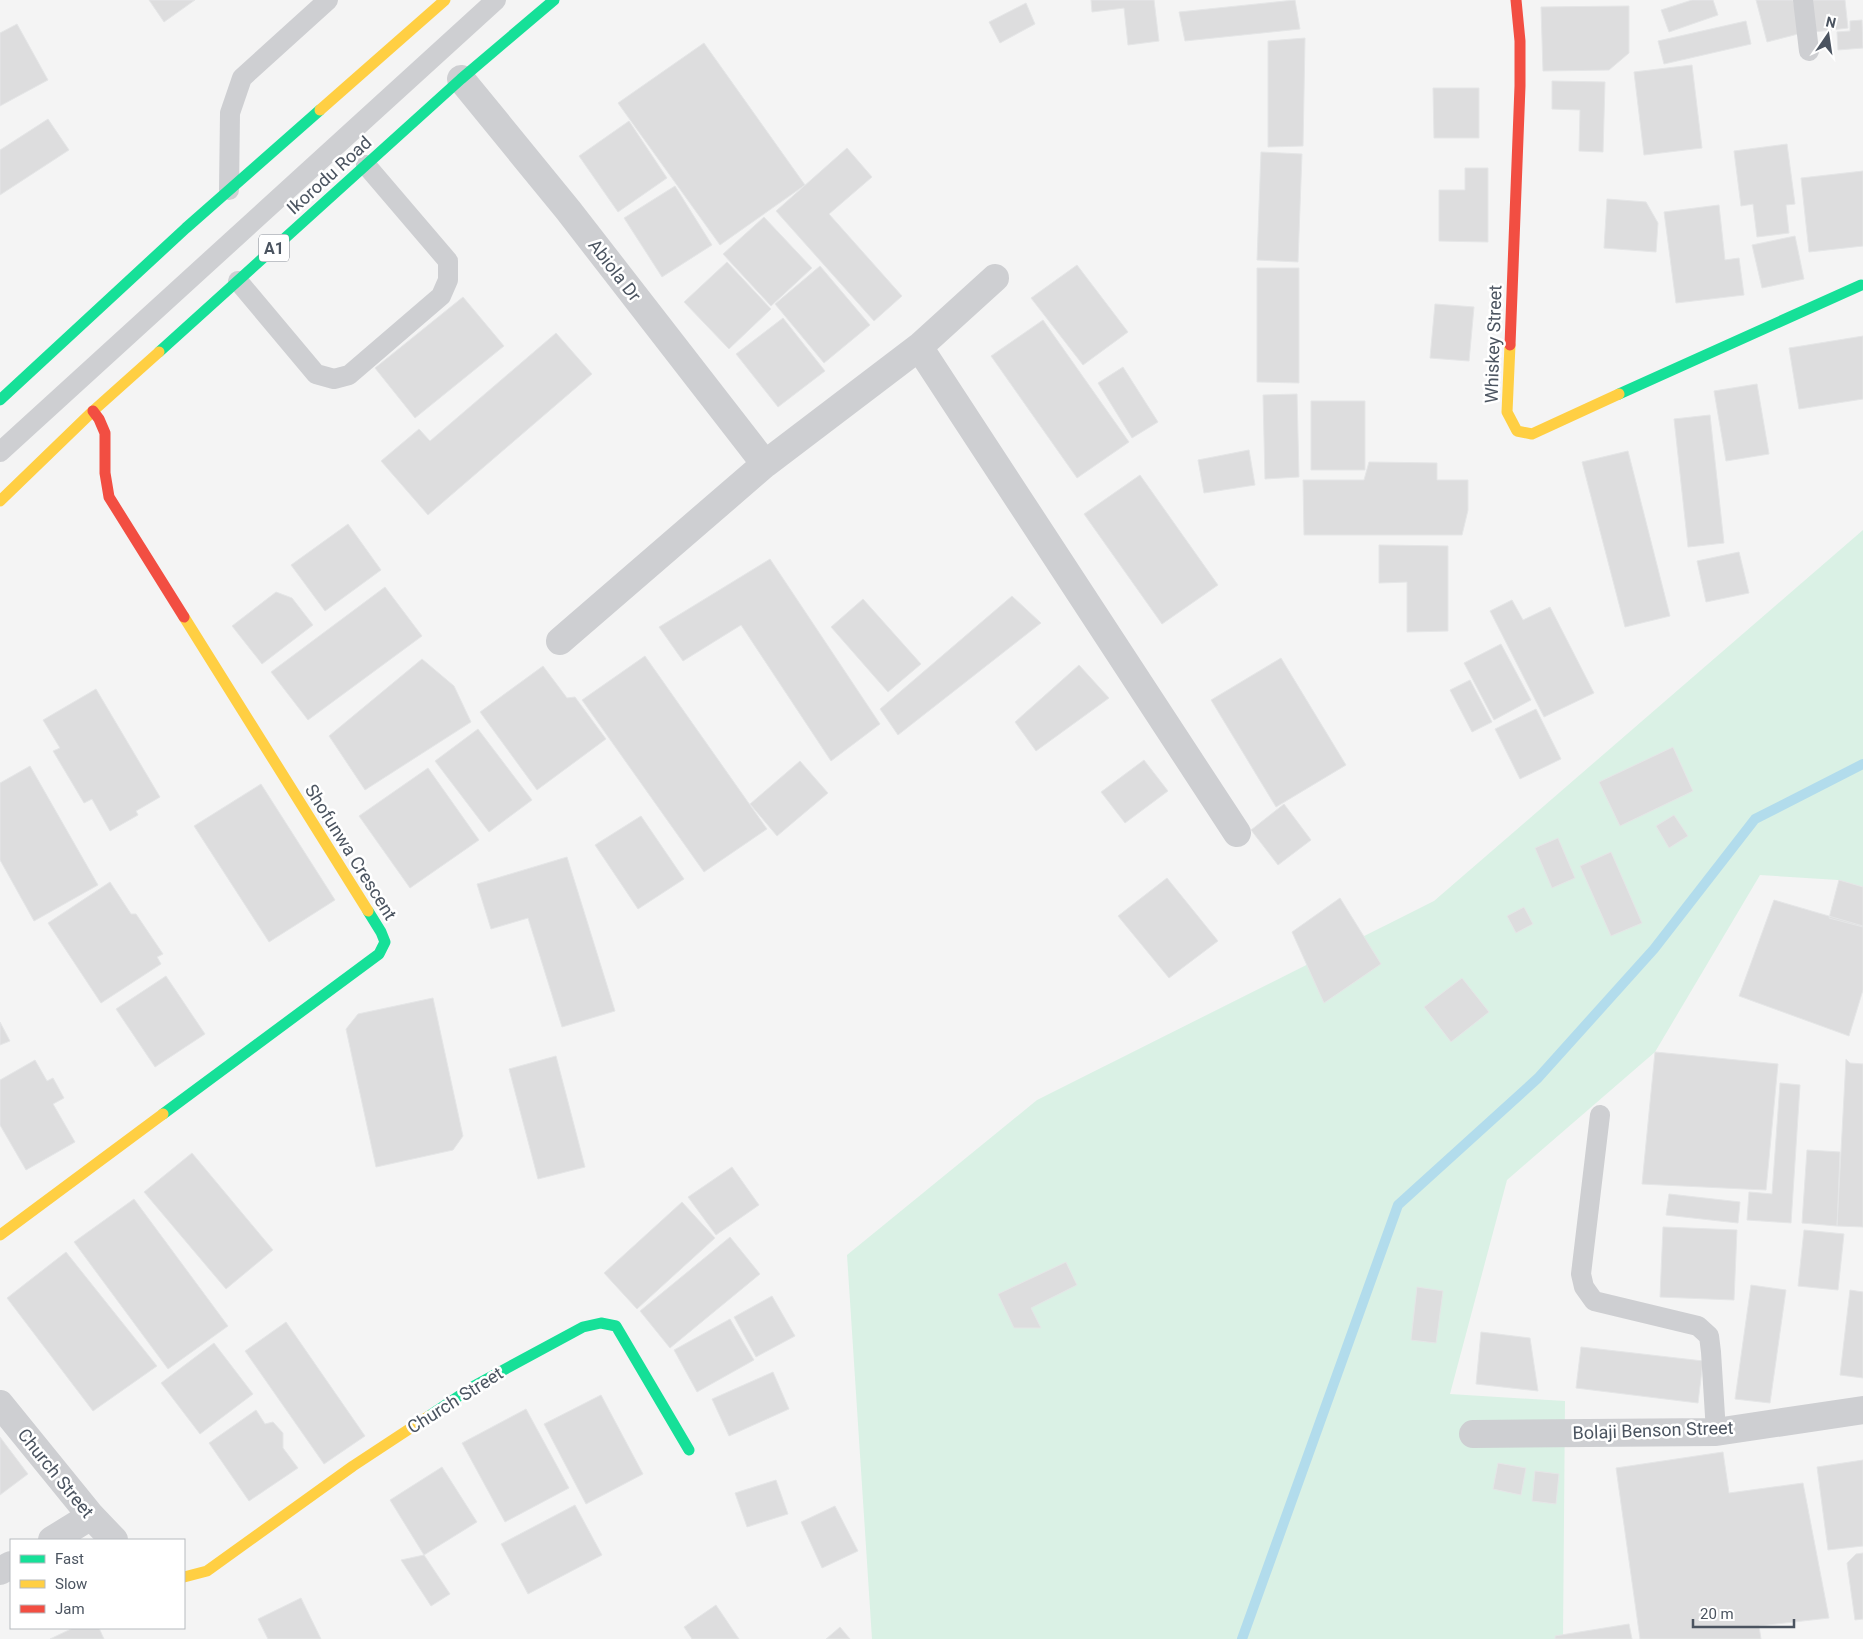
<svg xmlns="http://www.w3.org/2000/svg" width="1863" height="1639" viewBox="0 0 1863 1639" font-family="Roboto,sans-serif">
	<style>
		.green { fill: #daf1e5 }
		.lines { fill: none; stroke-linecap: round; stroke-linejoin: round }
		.stream { stroke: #b2dcec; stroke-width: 10 }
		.building { fill: #ddddde; stroke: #e5e6e7 }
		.lane { stroke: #cecfd2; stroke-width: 20 }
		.street { stroke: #cecfd2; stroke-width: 28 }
		.fast { stroke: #16e098; stroke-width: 11 }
		.slow { stroke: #ffcf43; stroke-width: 11 }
		.jam { stroke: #f24e42; stroke-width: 11 }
		.labels { text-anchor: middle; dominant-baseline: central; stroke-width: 5; stroke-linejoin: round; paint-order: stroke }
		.shield { fill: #fff; stroke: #818790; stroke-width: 1 }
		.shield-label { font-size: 16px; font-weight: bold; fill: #4b5460 }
		.street-label { font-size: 18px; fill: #4b5460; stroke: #fff }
	</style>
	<rect width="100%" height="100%" fill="#f4f4f4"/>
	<!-- green -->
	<path class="green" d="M1863 530V887L1838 880 1760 875 1655 1052 1507 1180 1450 1394 1565 1401 1563 1639H872L847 1255 1037 1100 1434 901Z"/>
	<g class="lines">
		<!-- stream -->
		<path class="stream" d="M1242 1639 1398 1205 1538 1078 1654 949 1755 819 1863 764"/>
	</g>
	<!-- building -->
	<path class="building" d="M149 0H195L164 22Z
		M1091 0H1154L1159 41 1128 45 1124 8 1092 12Z
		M1295 0 1300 29 1185 41 1179 12Z
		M1692 0H1713L1718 15 1669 32 1661 10Z
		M1756 0H1793L1802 33 1767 42Z
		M1810 0H1845L1848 28 1814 32Z
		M1026 3 1035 24 1000 43 989 22Z
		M1629 6V53L1609 70 1543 71 1541 7Z
		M1862 20 1863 48 1838 50 1837 32 1850 31V21Z
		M1746 21 1751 44 1664 64 1658 41Z
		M17 24 48 80 0 106V33Z
		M1305 38 1303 146 1268 147V41Z
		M704 43 805 185 720 245 618 103Z
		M1692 65 1702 148 1644 155 1634 72Z
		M1552 81 1605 82 1603 152 1579 151 1580 110 1552 109Z
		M1433 88H1479V138H1434Z
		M48 119 69 150 0 195V150Z
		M629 121 667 178 618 212 579 156Z
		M1787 144 1795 204 1786 205 1789 233 1757 237 1753 204 1741 206 1734 151Z
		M847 148 872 177 829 214 902 296 874 321 776 211Z
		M1261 152 1302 154 1298 262 1257 260Z
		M1465 168H1488V242L1439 241V190H1465Z
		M1863 171V246L1809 252 1801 178Z
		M675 186 712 245 662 277 624 218Z
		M1607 199 1646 202 1658 223 1656 252 1604 248Z
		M1719 205 1725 260 1739 258 1744 295 1676 303 1664 212Z
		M764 217 812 268 771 306 723 254Z
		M1795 236 1804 279 1762 288 1752 245Z
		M727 262 771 309 729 349 684 302Z
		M1077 265 1128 332 1083 365 1031 298Z
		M820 266 870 325 824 363 775 304Z
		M1257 268H1299V383L1257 382Z
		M463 297 504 346 415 418 375 368Z
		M1435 304 1474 307 1469 361 1430 358Z
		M783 318 825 371 778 407 736 354Z
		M1043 320 1129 442 1077 478 991 356Z
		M556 333 592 374 428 515 381 461 419 429 430 441Z
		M1863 336V399L1799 409 1789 348Z
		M1123 367 1158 422 1132 438 1098 383Z
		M1757 384 1769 454 1726 461 1714 391Z
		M1297 394 1299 477 1265 479 1263 395Z
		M1311 401H1365V470H1311Z
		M1710 415 1724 543 1688 547 1674 419Z
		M1249 450 1255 485 1204 493 1198 460Z
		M1628 451 1670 616 1625 627 1582 462Z
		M1369 462 1437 463V480H1468V510L1462 535H1304L1303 480H1364Z
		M1140 475 1218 585 1162 624 1084 514Z
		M348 524 381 570 325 611 291 565Z
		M1379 545 1448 546V631L1407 632V582L1379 583Z
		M1739 552 1749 593 1706 602 1697 561Z
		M770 559 880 724 831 761 741 625 683 661 659 627Z
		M385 587 422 636 308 720 271 672Z
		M276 592 292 598 313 625 262 664 232 626Z
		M1012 596 1041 623 898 735 880 709Z
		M863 599 921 664 888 692 831 627Z
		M1512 600 1523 620 1550 607 1594 693 1544 717 1490 611Z
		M1501 644 1531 700 1494 720 1464 663Z
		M645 656 767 829 704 872 582 700Z
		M1281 658 1346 765 1276 807 1211 700Z
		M422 659 454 686 471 722 365 790 329 736Z
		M1079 665 1109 698 1036 751 1015 722Z
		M543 666 567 698 575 697 606 739 537 790 480 712Z
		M1470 680 1492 722 1472 732 1450 690Z
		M96 689 160 797 136 811 138 815 110 831 92 799 84 803 53 751 60 748 43 720Z
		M1536 709 1561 759 1520 779 1495 729Z
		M478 729 532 800 489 832 435 761Z
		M1673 747 1693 791 1620 826 1599 782Z
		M1144 760 1168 791 1125 823 1101 792Z
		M800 761 828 793 777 836 750 804Z
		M30 766 98 885 34 921 0 860V783Z
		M428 768 479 840 410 888 359 816Z
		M261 784 335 900 269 942 194 826Z
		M1284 804 1311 840 1278 865 1251 830Z
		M1674 815 1688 836 1669 848 1656 826Z
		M641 816 684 879 638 909 595 845Z
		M1558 838 1575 878 1552 888 1535 848Z
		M1611 852 1642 923 1611 936 1580 866Z
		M567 857 615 1011 562 1027 528 918 491 929 477 884Z
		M1167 878 1218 941 1169 978 1118 916Z
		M1839 880 1863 887V927L1829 918Z
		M110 882 131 914H136L163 954 157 957 161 964 101 1003 48 923Z
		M1340 898 1381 964 1324 1003 1292 932Z
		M1774 900 1863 926V990L1849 1036 1739 996Z
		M1524 907 1533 924 1516 933 1507 916Z
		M166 976 205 1034 155 1067 116 1009Z
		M1462 978 1489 1012 1451 1042 1424 1007Z
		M433 998 463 1136 453 1150 376 1167 346 1029 358 1014Z
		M0 1022 10 1041 0 1045Z
		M1655 1052 1778 1064 1766 1190 1642 1184Z
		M556 1056 585 1167 538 1179 509 1069Z
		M1846 1059 1850 1063 1863 1064V1227L1837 1226Z
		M35 1060 47 1081 53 1078 64 1098 53 1104 75 1142 26 1170 0 1125V1080Z
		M1780 1083 1800 1085 1791 1223 1747 1220 1749 1192 1772 1194Z
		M1807 1150 1840 1152 1837 1226 1802 1223Z
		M192 1153 273 1250 226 1289 144 1192Z
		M732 1167 759 1205 716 1235 688 1197Z
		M1669 1194 1740 1202 1738 1223 1666 1215Z
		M134 1199 228 1326 168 1369 74 1242Z
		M682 1202 715 1238 637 1309 604 1273Z
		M1663 1227 1737 1230 1734 1300 1660 1297Z
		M1804 1230 1844 1234 1838 1290 1798 1286Z
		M730 1237 760 1274 670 1348 640 1311Z
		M66 1252 157 1366 93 1411 7 1298Z
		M1066 1262 1077 1285 1031 1308 1041 1328H1014L998 1294Z
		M1751 1285 1786 1290 1770 1403 1735 1399Z
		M1417 1287 1443 1291 1436 1343 1411 1340Z
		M1850 1290 1863 1292V1378L1840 1375Z
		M772 1296 795 1336 756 1357 734 1317Z
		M730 1319 754 1360 697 1392 674 1350Z
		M286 1322 365 1436 324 1464 245 1351Z
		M1481 1332 1530 1338 1538 1391 1476 1384Z
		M214 1343 253 1394 200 1434 161 1383Z
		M1581 1347 1703 1361 1698 1403 1576 1388Z
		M773 1372 789 1409 729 1436 712 1399Z
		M601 1395 643 1474 586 1504 544 1424Z
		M526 1409 569 1488 505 1522 462 1443Z
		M256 1410 265 1424 273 1422 283 1433V1448L298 1468 249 1501 209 1443Z
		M0 1437 28 1474 0 1495Z
		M1723 1452 1729 1493 1803 1483 1829 1618 1759 1626 1761 1639H1640L1616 1468Z
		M1863 1460V1546L1828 1550 1817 1467Z
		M1498 1463 1526 1468 1521 1495 1493 1489Z
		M442 1467 477 1522 424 1555 390 1500Z
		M1535 1471 1559 1474 1556 1504 1532 1501Z
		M776 1480 788 1514 747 1527 735 1493Z
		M575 1505 602 1555 528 1594 501 1544Z
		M835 1506 858 1551 822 1568 801 1522Z
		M1863 1553V1619L1855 1620 1847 1563 1856 1554Z
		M424 1555 450 1594 431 1606 401 1560Z
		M301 1598 321 1639H268L258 1619Z
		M716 1605 739 1639H692L684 1627Z
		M1629 1624 1632 1639H1555V1636Z
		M840 1627 850 1639H826Z
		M73 1628H99L104 1639H50Z"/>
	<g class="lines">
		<!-- lane -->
		<path class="lane" d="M1803 0 1809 51
			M229 190 230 113 242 78 328 0
			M238 281 316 374 334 379 349 375 441 296 448 280V261L366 165
			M0 452 496 0
			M1600 1115 1581 1274 1584 1287 1594 1301 1698 1326 1709 1336 1711 1352 1716 1432"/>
		<!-- street -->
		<path class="street" d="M461 79 568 210 765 464
			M919 347 1237 833
			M560 641 765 464 919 347 995 278
			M0 1404 91 1516 114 1540
			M1473 1434 1716 1432 1863 1410
			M52 1540 91 1516
			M0 1571 11 1565"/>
		<!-- fast -->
		<path class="fast" d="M159 352 461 79 554 0
			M1619 394 1861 285
			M0 400 186 228 320 110
			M163 1114 379 954 385 942 381 932 368 911
			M429 1416 474 1386 583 1327 601 1323 616 1326 689 1450"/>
		<!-- slow -->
		<path class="slow" d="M320 110 445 0
			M1510 345 1507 412 1517 431 1532 434 1619 394
			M0 501 93 411 159 352
			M184 617 368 911
			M0 1235 163 1114
			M184 1577 207 1571 353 1466 429 1416"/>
		<!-- jam -->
		<path class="jam" d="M1510 345 1520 86V41L1516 0
			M93 411 99 419 105 433V473L109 497 184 617"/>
	</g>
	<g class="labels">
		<!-- shield labels -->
		<rect class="shield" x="259" y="234.5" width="30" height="27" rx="4"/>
		<g class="shield-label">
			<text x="274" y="248">A1</text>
		</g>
		<!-- street labels -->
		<g class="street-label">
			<text transform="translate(329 175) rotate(-42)">Ikorodu Road</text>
			<text transform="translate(615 270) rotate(52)">Abiola Dr</text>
			<text transform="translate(1493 344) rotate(-88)">Whiskey Street</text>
			<text transform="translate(351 852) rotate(58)">Shofunwa Crescent</text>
			<text transform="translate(455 1400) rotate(-32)">Church Street</text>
			<text transform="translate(1653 1430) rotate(-2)">Bolaji Benson Street</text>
			<text transform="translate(56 1473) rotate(51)">Church Street</text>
		</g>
	</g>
	<!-- legend -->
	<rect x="10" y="1539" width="175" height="90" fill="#ffffff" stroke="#b7bbbf"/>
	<rect x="20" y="1555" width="25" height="8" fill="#16e098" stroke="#b7bbbf"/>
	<text x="55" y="1564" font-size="15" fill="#4b5460">Fast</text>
	<rect x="20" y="1580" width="25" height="8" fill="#ffcf43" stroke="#b7bbbf"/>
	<text x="55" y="1589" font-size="15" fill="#4b5460">Slow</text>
	<rect x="20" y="1605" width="25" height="8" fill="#f24e42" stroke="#b7bbbf"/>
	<text x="55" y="1614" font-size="15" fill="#4b5460">Jam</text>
	<!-- north arrow -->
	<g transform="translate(1828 35) rotate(13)" stroke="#ffffff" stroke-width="4" paint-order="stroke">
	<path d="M0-4L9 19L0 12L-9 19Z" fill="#4b5460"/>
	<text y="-8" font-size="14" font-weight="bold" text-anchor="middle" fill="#4b5460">N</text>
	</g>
	<!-- scale -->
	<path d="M1693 1619v8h101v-8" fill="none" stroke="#4b5460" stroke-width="2.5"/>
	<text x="1700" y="1619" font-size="15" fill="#4b5460" stroke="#ffffff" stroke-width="4" paint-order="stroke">20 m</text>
</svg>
